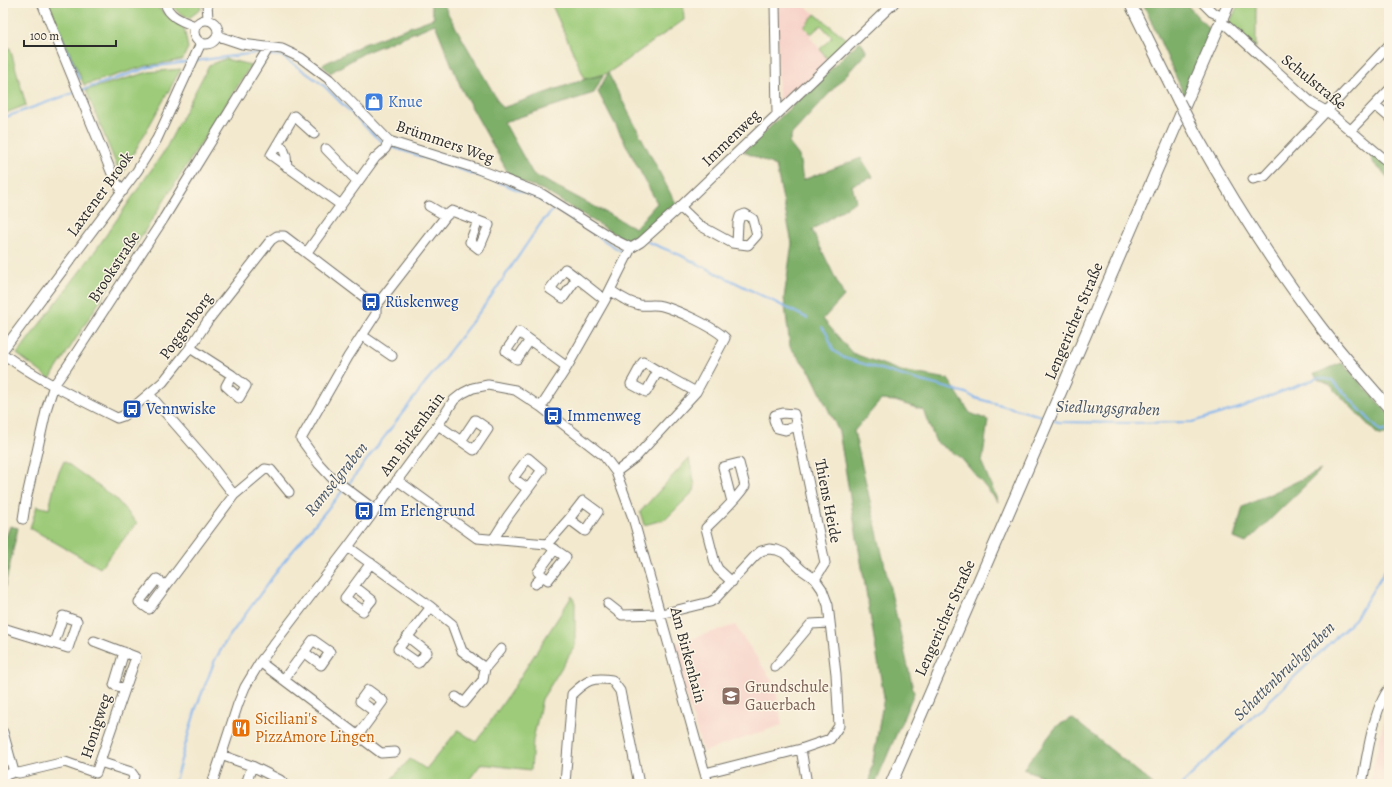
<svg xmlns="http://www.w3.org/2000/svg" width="1392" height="787" viewBox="0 0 1392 787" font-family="Alegreya,serif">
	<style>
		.built { fill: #f7d1c8 }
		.green { fill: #9dcb79; stroke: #647b52 }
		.forest { fill: #7eaf69; stroke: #546d4a }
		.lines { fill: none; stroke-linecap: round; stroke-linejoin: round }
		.stream { stroke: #83b5ef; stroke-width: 2 }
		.minor-casing { stroke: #716e64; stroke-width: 11 }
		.major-casing { stroke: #716e64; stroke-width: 13 }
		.minor { stroke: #fff; stroke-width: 9 }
		.major { stroke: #fff; stroke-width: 11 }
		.major-bridge-casing { stroke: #716e64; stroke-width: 13; stroke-linecap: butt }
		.major-bridge { stroke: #fff; stroke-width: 11 }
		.labels { text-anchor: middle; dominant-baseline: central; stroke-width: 3; stroke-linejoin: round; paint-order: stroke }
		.street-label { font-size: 16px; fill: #2b2b2b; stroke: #fcf5e5 }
		.shop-label { font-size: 16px; fill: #366cbe; stroke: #fcf5e5; text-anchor: start }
		.transit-label { font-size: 16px; fill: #164399; stroke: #fcf5e5; text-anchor: start }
		.education-label { font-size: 16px; fill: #785e54; stroke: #fcf5e5; text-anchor: start }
		.food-label { font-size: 16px; fill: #c56008; stroke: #fcf5e5; text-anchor: start }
		.water-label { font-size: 17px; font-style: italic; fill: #455466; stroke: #fcf5e5 }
	</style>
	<rect width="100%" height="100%" fill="#fcf5e5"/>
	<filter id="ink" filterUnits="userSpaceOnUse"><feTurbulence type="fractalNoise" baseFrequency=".025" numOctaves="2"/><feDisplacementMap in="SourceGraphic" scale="8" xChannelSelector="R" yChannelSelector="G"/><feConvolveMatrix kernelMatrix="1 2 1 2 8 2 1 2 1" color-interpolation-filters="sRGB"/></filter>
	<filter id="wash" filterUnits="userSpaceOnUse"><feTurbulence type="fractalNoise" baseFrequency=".012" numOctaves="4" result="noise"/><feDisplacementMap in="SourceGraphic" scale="16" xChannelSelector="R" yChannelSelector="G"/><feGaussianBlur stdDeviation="0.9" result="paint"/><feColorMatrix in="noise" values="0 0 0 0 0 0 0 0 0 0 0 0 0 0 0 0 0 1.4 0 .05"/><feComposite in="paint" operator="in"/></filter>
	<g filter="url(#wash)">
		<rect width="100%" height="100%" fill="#f3e9cf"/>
		<!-- built -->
		<path class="built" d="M777 3H801L815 14 804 27 811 34 810 37 828 60 779 110Z
			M735 625 775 685 782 725 703 752 671 645Z
			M1389 699V784H1370L1373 769Z"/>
		<!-- green -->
		<path class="green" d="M48 3H160L159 9 184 28 188 48 182 60 146 66 84 85Z
			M171 3H200L201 9 189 18 177 11Z
			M551 3H687L683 6 684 20 608 73 585 79Z
			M1239 3H1256V48L1229 24Z
			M815 14 848 40 828 60 820 49 832 37 821 25 811 34 804 27Z
			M10 48 26 105 3 114V49Z
			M225 59 251 65 50 379 17 354 93 254 165 150 209 65Z
			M181 69 121 176 86 90 149 72Z
			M689 458 695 486 694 491 666 519 644 525 640 512Z
			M64 461 116 499 137 523 100 568 30 528 37 506 49 509 56 479Z
			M572 596 575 603V646L542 699 533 740 531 770 481 764 466 784H387L410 759 426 769 458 730 476 742 510 693Z"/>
		<!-- forest -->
		<path class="forest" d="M430 3H444L447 12 502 108 585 79 603 75 594 93 504 122 533 174 635 228 657 203 598 92 608 73 678 208 631 244 543 190 511 178 462 90 435 24 364 53 330 73 322 65 364 44 434 18Z
			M1143 3H1185L1211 31 1185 97Z
			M860 41 867 52 792 134 789 143 799 156 803 180 861 158 873 177 852 185 856 201 812 230 844 296 823 319 852 353 901 371 948 379 970 413 988 420 982 463 998 502 961 458 936 442 923 410 895 401 881 400 854 431 914 693 875 784H869L884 697 839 432 811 373 790 347 784 298 792 243 776 166 744 152Z
			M1367 146 1389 165V180L1383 172 1374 164Z
			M1342 363 1389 414V437L1387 435H1378L1330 385 1319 380 1314 374Z
			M1321 470 1246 543 1234 538 1243 507Z
			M10 526 18 528 3 595V536L6 537Z
			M1072 718 1153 784H1063L1023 769 1057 726Z"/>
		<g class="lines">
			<!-- stream -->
			<path class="stream" d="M53 18 79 79
				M269 55 281 56 302 70 322 84 376 137 384 143
				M195 61 256 53 262 54
				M82 90 150 67 189 62
				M3 118 76 92
				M389 146 498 182 535 197 621 251
				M648 242 680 255 807 318
				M822 327 827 334 833 350 844 358 910 378 966 393 975 398 1045 417
				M1053 420 1058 422 1126 423 1192 422 1239 408 1318 378 1332 380 1381 432 1388 430 1389 431
				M347 486 490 298 541 223 555 208
				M174 784 196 708 215 660 226 641 282 564 344 489
				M1182 784 1355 619 1389 564"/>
		</g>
	</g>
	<g filter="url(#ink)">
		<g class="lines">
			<defs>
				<path id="minor" d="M42 3 115 181 123 191
					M165 3C169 17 182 21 195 26
					M207 3 208 19
					M775 3 777 114
					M1203 3 1212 12 1223 17
					M194 32a12 12 0 1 1 24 0a12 12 0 1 1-24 0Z
					M1221 23 1227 26 1312 103 1331 114 1389 163
					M218 36 242 44 282 49 301 58 329 79 389 141 478 169 542 194 613 239 631 248
					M1375 105 1389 117
					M1350 131 1389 90
					M314 134 294 116 271 155 341 205
					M276 147 283 148 286 156 287 167
					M326 149 358 182
					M1253 179 1265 176 1389 45
					M429 206 446 216
					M680 207 699 225 732 243 748 245 757 235 753 219 745 214 740 216 738 223 737 243
					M307 252 375 158 385 149 389 141
					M577 278 565 269 550 289 563 298 577 278 605 300
					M610 290C619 296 628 303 640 305 647 306 655 304 662 306 677 310 714 327 725 338L696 392 636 457 616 472
					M363 336 392 356
					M530 340 519 332 506 351 517 359 530 340 567 367
					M190 348 232 375 226 386 239 398 246 386 232 375
					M3 350 137 171 157 139 201 43
					M3 354C38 379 78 399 117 418L123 416 163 382 190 348 209 319 271 240 277 236H284L376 306
					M658 371 643 362 631 384 646 392 658 371 696 392
					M149 394 211 465 234 495 166 586 157 579 139 602 149 609 166 586
					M541 407 567 367 605 300 631 248 641 242 680 207 894 3
					M438 425 474 450 488 429 475 420 461 441
					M797 426 785 430 777 428 774 420 775 415 783 413 794 414 797 426 825 563 815 579
					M397 480 477 538 547 544 569 519 585 531 598 512 583 501 569 519
					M234 495 265 469 271 470 289 492
					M375 510 331 477 319 464 301 439 348 357 376 314V306L446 216 452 211 489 225 479 249 470 242 478 221
					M23 519 26 500 47 407 54 385 67 367 164 218 269 47
					M493 540 508 516 528 489 513 478 528 458 542 470 528 489
					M348 547 431 607 452 624 462 651 485 668
					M543 576 538 572 555 549
					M732 582 718 569 715 563 706 528C720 514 734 502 745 486L739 463 723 467 732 502
					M535 584 543 576 548 580 566 557 547 544
					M354 586 372 600 363 611 345 598 371 563
					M608 604 622 615 661 614 710 602 715 599 755 556 761 551 769 549 777 550 784 553 802 570 815 579 822 589 828 605 836 674 839 726 830 739 801 749 705 773
					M3 628 68 648 77 621 63 616 54 643
					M408 637 427 652 418 663 398 649 431 607
					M124 652 114 685 124 688
					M260 662 381 753 395 752
					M775 667 811 624 830 623
					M284 679 313 640 330 652 321 665 304 652
					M456 697 464 703 483 680 485 668 501 649
					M3 732 14 772
					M358 735 383 701 368 690 360 701 375 712
					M801 749 807 784
					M221 755 252 766 280 780 284 784
					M100 762 131 772 134 776 132 784
					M3 776 14 772 19 773 65 762 96 773 136 657 94 641
					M212 784 238 704 245 687 260 662 348 547 438 425 454 400 463 393 473 388 488 385 515 390 541 407 604 456 616 472 633 518 708 784
					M246 784 252 766
					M565 784 572 694C587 680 592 677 612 680L620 691 639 784
					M1362 784C1366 760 1374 707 1389 689"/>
				<path id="major" d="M1130 3 1179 102
					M1196 135C1233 201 1274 266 1320 326 1342 355 1366 381 1389 408
					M891 784 1229 3"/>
			</defs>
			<!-- minor casing -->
			<use href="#minor" class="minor-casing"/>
			<!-- major casing -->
			<use href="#major" class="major-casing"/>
			<!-- minor -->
			<use href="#minor" class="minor"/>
			<!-- major -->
			<use href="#major" class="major"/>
			<defs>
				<path id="major-bridge" d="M1179 102 1196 135"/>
			</defs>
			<!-- major-bridge casing -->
			<use href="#major-bridge" class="major-bridge-casing"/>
			<!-- major-bridge -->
			<use href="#major-bridge" class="major-bridge"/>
		</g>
	</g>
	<!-- icons -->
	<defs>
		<symbol id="shop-square" viewBox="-11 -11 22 22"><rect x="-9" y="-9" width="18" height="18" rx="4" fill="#3f7fe0" stroke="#fcf5e5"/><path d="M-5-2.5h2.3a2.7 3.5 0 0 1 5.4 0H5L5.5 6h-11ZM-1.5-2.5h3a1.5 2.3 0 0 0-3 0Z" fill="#fff"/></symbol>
		<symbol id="bus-square" viewBox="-11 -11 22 22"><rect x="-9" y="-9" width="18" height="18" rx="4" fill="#1a4fb4" stroke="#fcf5e5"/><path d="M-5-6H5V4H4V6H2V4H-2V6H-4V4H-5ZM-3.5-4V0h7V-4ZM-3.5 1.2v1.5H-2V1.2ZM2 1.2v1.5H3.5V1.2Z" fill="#fff"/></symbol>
		<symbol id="school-square" viewBox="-11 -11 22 22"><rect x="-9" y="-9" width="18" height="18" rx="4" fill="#8d6e63" stroke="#fcf5e5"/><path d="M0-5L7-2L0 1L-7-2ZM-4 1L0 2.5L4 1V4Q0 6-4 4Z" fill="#fff"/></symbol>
		<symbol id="restaurant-square" viewBox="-11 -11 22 22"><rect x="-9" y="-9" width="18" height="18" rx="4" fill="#e8710a" stroke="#fcf5e5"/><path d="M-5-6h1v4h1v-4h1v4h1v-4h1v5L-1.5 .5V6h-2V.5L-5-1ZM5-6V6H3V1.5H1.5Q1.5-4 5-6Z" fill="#fff"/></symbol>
	</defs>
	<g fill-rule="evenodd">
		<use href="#shop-square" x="363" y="91" width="22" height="22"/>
		<use href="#bus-square" x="360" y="291" width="22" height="22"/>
		<use href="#bus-square" x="121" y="398" width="22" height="22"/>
		<use href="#bus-square" x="542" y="405" width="22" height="22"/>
		<use href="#bus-square" x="353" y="500" width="22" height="22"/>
		<use href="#school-square" x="720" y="685" width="22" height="22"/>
		<use href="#restaurant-square" x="230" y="717" width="22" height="22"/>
	</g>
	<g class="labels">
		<!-- street labels -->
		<g class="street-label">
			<text transform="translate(1314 82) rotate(39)">Schulstraße</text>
			<text transform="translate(731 138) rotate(-44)">Immenweg</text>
			<text transform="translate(445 142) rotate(19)">Brümmers Weg</text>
			<text transform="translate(100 194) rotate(-54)">Laxtener Brook</text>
			<text transform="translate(114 267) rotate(-57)">Brookstraße</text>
			<text transform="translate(1074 321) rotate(-67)">Lengericher Straße</text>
			<text transform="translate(186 326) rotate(-54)">Poggenborg</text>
			<text transform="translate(412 434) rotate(-54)">Am Birkenhain</text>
			<text transform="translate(828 501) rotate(79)">Thiens Heide</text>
			<text transform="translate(945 618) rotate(-66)">Lengericher Straße</text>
			<text transform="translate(688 655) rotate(75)">Am Birkenhain</text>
			<text transform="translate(96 726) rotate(-72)">Honigweg</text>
		</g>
		<!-- shop labels -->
		<g class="shop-label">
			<text x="388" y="102">Knue</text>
		</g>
		<!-- transit labels -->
		<g class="transit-label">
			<text x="385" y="302">Rüskenweg</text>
			<text x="146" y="409">Vennwiske</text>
			<text x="567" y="416">Immenweg</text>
			<text x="378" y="511">Im Erlengrund</text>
		</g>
		<!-- education labels -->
		<g class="education-label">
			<text x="745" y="687">Grundschule<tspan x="745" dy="18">Gauerbach</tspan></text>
		</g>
		<!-- food labels -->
		<g class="food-label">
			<text x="255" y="719">Siciliani's<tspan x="255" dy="18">PizzAmore Lingen</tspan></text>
		</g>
		<!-- water labels -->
		<g class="water-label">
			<text transform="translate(1108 408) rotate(2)">Siedlungsgraben</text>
			<text transform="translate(336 479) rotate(-51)">Ramselgraben</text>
			<text transform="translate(1284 671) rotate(-44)">Schattenbruchgraben</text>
		</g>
	</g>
	<!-- margin -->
	<rect width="1392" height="787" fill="none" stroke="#fcf5e5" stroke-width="16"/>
	<!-- scale -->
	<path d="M24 40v6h92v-6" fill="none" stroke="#2b2b2b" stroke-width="2"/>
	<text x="30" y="40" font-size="12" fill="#2b2b2b" stroke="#fcf5e5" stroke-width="3" paint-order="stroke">100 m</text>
</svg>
